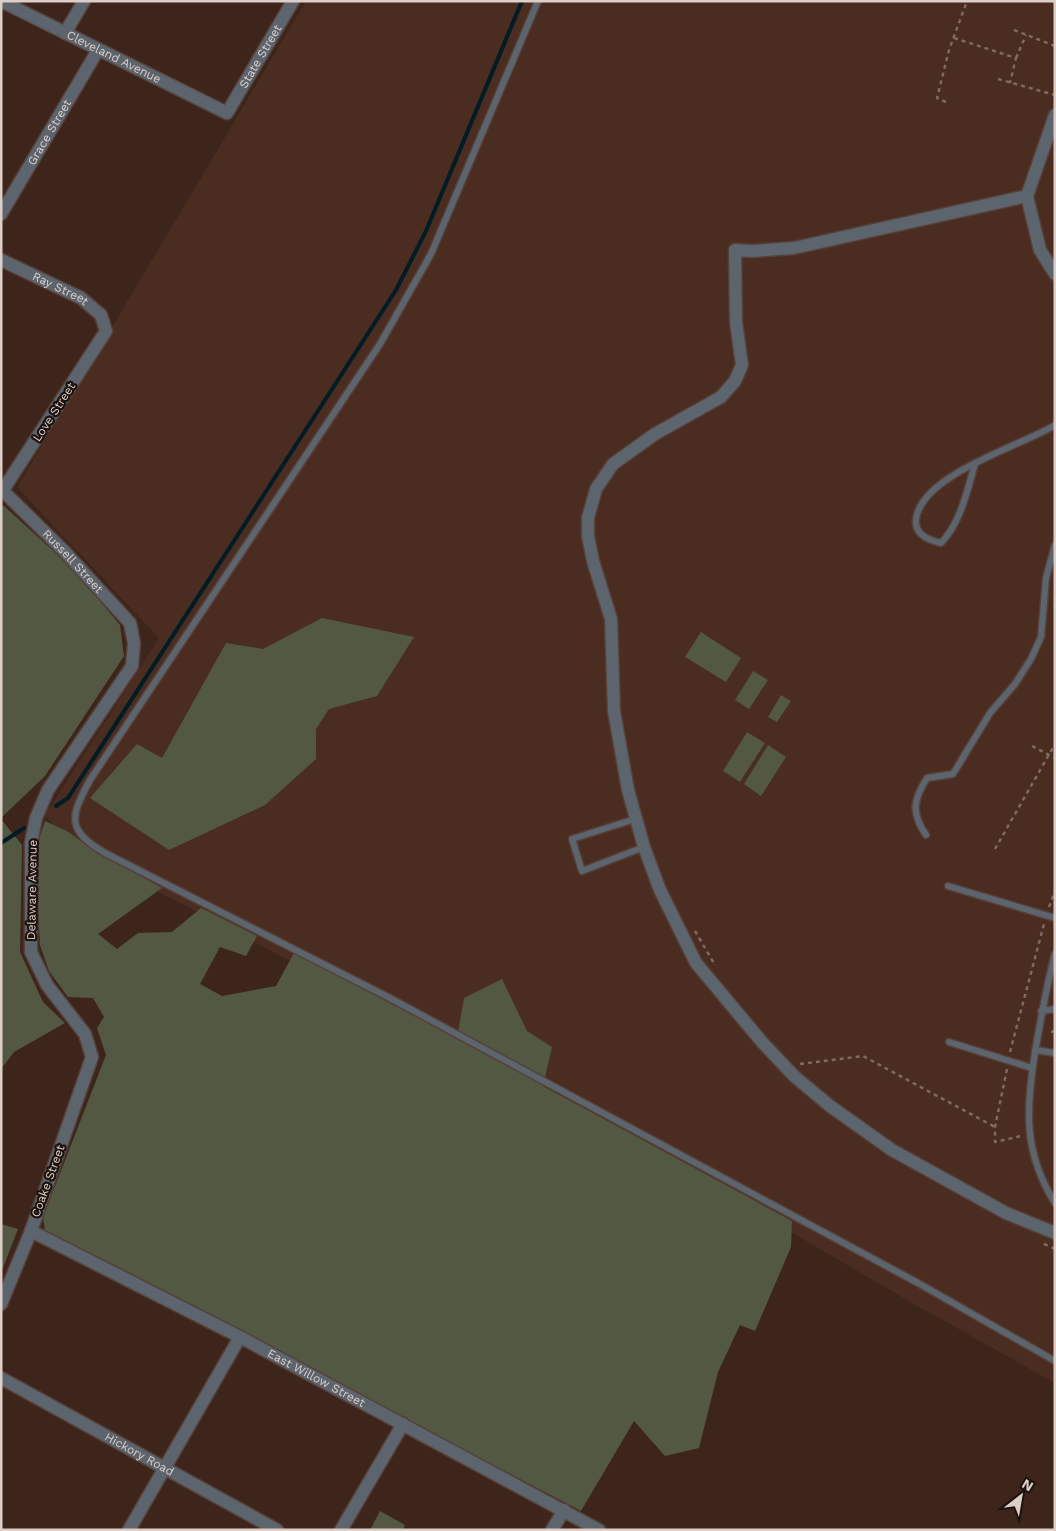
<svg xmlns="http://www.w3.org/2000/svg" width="1056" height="1531" viewBox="0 0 1056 1531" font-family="'Work Sans',sans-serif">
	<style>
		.built { fill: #4a2c20 }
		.green { fill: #535843 }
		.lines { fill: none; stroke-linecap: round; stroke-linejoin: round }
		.stream { stroke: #001c24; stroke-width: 4 }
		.lane-casing { stroke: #574038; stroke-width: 9 }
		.street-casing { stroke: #574038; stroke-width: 15 }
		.path { stroke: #7f6a63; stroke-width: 2.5; stroke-dasharray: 4 4; stroke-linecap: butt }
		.lane { stroke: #5c646e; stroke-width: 6 }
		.street { stroke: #5c646e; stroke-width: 12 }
		.labels { text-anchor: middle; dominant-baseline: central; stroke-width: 4.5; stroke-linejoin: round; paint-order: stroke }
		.street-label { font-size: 12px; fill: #decec8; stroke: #1c120e }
	</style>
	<rect width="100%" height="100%" fill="#3d251c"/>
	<!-- built -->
	<path class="built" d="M306 1H1055V1383L912 1303 656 1153 73 847 45 815 159 638 17 487Z"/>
	<!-- green -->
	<path class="green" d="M3 505 74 570 120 625 124 656 45 776 1 818V508Z
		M322 618 414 637 377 696 329 709 316 729V759L265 805 169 850 90 798 137 744 162 758 226 643 263 649Z
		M701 632 741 658 726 682 685 657Z
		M753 671 768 680 749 709 735 700Z
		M781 695 791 701 777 722 768 717Z
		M747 732 765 743 740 782 723 771Z
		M768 745 786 757 761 796 744 784Z
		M1 819 22 845 20 952 43 1002 65 1023 14 1052 1 1069Z
		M45 821 67 831 90 848 162 888 98 934 117 949 138 933 172 932 201 908 257 936 246 956 220 947 200 984 222 996 276 986 294 953 457 1038 464 998 502 979 527 1031 552 1047 543 1086 792 1221 791 1247 755 1331 740 1325 718 1372 699 1448 665 1456 634 1421 581 1511 45 1231 43 1217 106 1055 97 1028 104 1017 93 998 68 997 49 971 40 945 35 851Z
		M1 1224 18 1229 1 1273Z
		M380 1511 405 1525 403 1530H370Z"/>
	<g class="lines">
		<!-- stream -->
		<path class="stream" d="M56 806 68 798 396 290 426 231 522 1
			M1 843 24 828"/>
		<defs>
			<path id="lane" d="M538 1 431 254 380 344 90 780C70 817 66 830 105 853L388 997 918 1283 1055 1361
				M975 464C967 491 961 522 941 543 929 540 914 535 916 519 922 474 1021 446 1055 425
				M635 819 572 839 582 871 644 847
				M926 835C911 813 913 800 927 778L953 774 990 713 1015 684 1031 659 1041 637 1046 578 1055 545
				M948 886 1055 918
				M1055 954C1046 987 1041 1019 1035 1052 1026 1109 1023 1152 1055 1203
				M1041 1011 1055 1009
				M949 1042 1032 1068
				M1035 1050 1055 1053"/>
			<g id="street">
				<path id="s1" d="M1 1 227 113 293 1"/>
				<path d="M65 33 84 1"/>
				<path d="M1055 115 1027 196 1040 250 1055 274"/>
				<path d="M1027 196 794 248 752 251 735 250 736 322 742 365 735 381 721 397 655 434 613 464 596 489 588 518V536L593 561 611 619 614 711 628 790 644 847 660 890 696 963 762 1042 794 1076 830 1106 892 1150 1006 1213 1055 1233"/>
				<path id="s2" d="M1 214 98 50"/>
				<path id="s3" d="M1 260 81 298 101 315 106 331 1 493"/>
				<path id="s4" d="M1 489 64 551 130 623 134 643 132 666 48 790 36 818 31 843V952L47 985 85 1034 92 1057 31 1231 1 1304"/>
				<path id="s5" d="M31 1231 240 1337 599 1530"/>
				<path id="s6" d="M1 1378 277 1530"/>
				<path d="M129 1530 240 1337"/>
				<path d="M341 1530 403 1424"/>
				<path d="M552 1530 564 1510"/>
			</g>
		</defs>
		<!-- lane casing -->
		<use href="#lane" class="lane-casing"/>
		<!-- street casing -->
		<use href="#street" class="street-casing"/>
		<!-- path -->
		<path class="path" d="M1014 30 1055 46
			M954 38 1016 58 1010 83
			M1016 58 1026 35
			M998 79 1055 95
			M946 102 937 98 949 50 967 1
			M1032 746 1055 758
			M995 849 1055 744
			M1049 907 1055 891
			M695 931 715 965
			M1051 1032 1055 1031
			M1010 1052 1044 924
			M800 1064 863 1056 995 1127
			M1007 1069 995 1127V1142L1021 1136
			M1044 1244 1055 1249"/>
		<!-- lane -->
		<use href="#lane" class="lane"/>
		<!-- street -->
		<use href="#street" class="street"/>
	</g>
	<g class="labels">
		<!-- street labels -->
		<g class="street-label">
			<text stroke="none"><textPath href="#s1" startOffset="126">Cleveland Avenue</textPath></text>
			<text stroke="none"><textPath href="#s1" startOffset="318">State Street</textPath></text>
			<text stroke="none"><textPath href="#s2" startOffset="95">Grace Street</textPath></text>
			<text stroke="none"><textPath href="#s3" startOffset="66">Ray Street</textPath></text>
			<text transform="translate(54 412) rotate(-57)">Love Street</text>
			<text stroke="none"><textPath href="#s4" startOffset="102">Russell Street</textPath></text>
			<text transform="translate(32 890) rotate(-89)">Delaware Avenue</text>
			<text transform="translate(48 1181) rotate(-70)">Coake Street</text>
			<text stroke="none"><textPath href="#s5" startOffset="321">East Willow Street</textPath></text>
			<text stroke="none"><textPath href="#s6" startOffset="158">Hickory Road</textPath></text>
		</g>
	</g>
	<!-- border -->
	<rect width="1056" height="1531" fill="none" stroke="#decec8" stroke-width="5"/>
	<!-- north arrow -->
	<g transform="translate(1021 1496) rotate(31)" stroke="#1c120e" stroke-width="4" paint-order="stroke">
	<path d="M0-4L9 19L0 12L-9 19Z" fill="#decec8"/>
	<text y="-8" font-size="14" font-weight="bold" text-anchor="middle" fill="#decec8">N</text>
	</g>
</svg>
